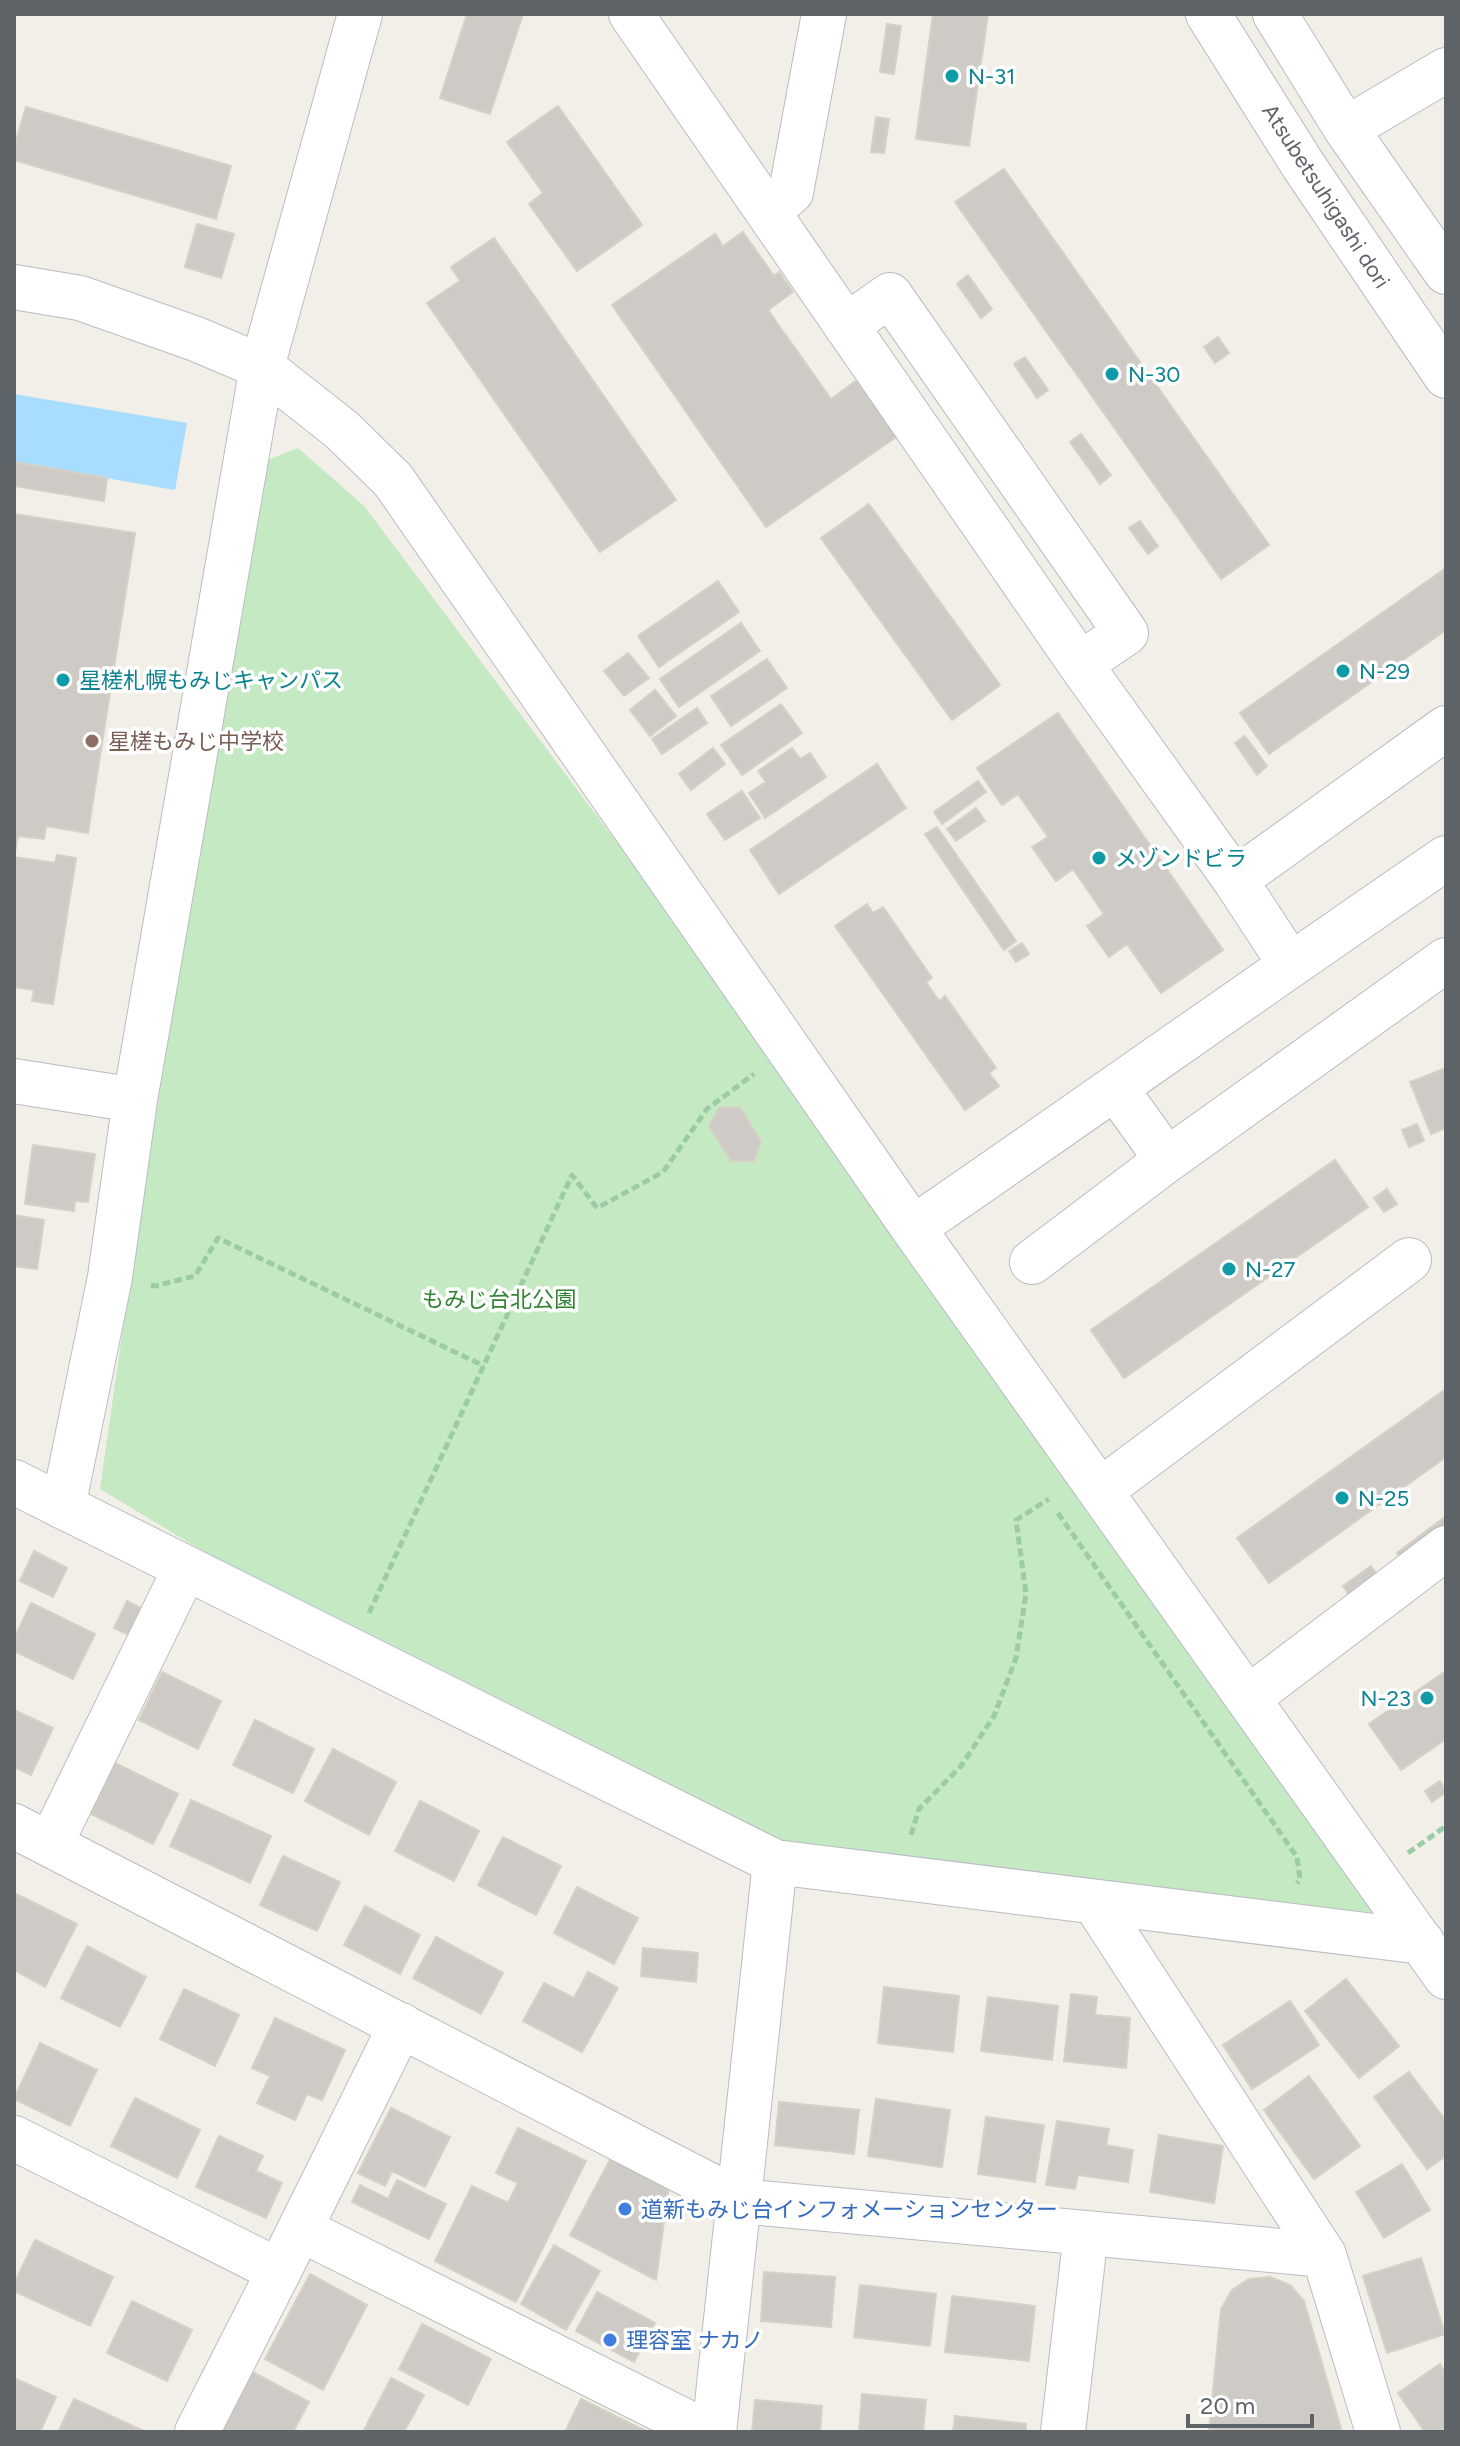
<svg xmlns="http://www.w3.org/2000/svg" width="1460" height="2446" viewBox="0 0 1460 2446" font-family="Figtree,'Noto Sans JP',sans-serif">
	<style>
		.green { fill: #c5e9c3 }
		.water { fill: #a9ddff }
		.building { fill: #cecbc6; stroke: #d6d0c5; stroke-width: 2 }
		.lines { fill: none; stroke-linecap: round; stroke-linejoin: round }
		.minor-casing { stroke: #b9bdc1; stroke-width: 46 }
		.path { stroke: #9ccba7; stroke-width: 5; stroke-dasharray: 8 4; stroke-linecap: butt }
		.minor { stroke: #fff; stroke-width: 44 }
		.culture-dot { fill: #0f9aa8; stroke: #fff; stroke-width: 3 }
		.education-dot { fill: #8d6e63; stroke: #fff; stroke-width: 3 }
		.shop-dot { fill: #3f7fe0; stroke: #fff; stroke-width: 3 }
		.labels { text-anchor: middle; dominant-baseline: central; stroke-width: 7; stroke-linejoin: round; paint-order: stroke }
		.culture-label { font-size: 22px; fill: #0d838f; stroke: #fff; text-anchor: start }
		.street-label { font-size: 22px; fill: #5e6368; stroke: #fff }
		.education-label { font-size: 22px; fill: #785e54; stroke: #fff; text-anchor: start }
		.park-label { font-size: 22px; fill: #318431; stroke: #fff }
		.shop-label { font-size: 22px; fill: #366cbe; stroke: #fff; text-anchor: start }
	</style>
	<rect width="100%" height="100%" fill="#f1efe7"/>
	<!-- green -->
	<path class="green" d="M298 448 364 506 778 1057 1391 1938 778 1856 356 1643 100 1489 130 1279 260 463Z"/>
	<!-- water -->
	<path class="water" d="M14 394 187 423 175 490 14 462Z"/>
	<!-- building -->
	<path class="building" d="M467 14H523L490 114 440 98Z
		M933 14H988L969 146 916 139Z
		M887 24 901 26 894 74 880 72Z
		M558 106 642 225 577 271 529 204 543 193 507 142Z
		M26 107 231 166 216 219 14 160V147Z
		M876 117 889 119 884 153 871 152Z
		M1004 169 1269 545 1221 579 955 202Z
		M197 224 234 234 221 278 185 267Z
		M743 232 774 276 779 272 793 292 768 310 831 399 860 378 899 435 766 527 612 305 715 234 723 246Z
		M494 238 676 500 600 552 427 303 460 281 451 267Z
		M968 275 992 309 981 318 957 284Z
		M1218 337 1229 353 1215 363 1204 347Z
		M1025 357 1048 390 1037 398 1014 364Z
		M1081 434 1111 475 1100 484 1070 442Z
		M14 462 107 478 104 501 15 486 14 496Z
		M869 504 1000 685 952 720 821 538Z
		M14 514 135 533 88 833 46 826 44 839 18 836 14 857 55 863 57 855 76 858 53 1004 32 1001 34 990 14 987Z
		M1140 521 1158 546 1148 554 1129 528Z
		M1446 568V630L1269 754 1240 713Z
		M718 581 739 612 659 667 638 636Z
		M741 623 760 651 679 707 660 679Z
		M628 653 649 678 624 696 604 671Z
		M767 659 787 688 731 726 711 696Z
		M655 690 676 716 650 736 630 710Z
		M781 704 802 733 742 775 721 745Z
		M697 708 707 723 662 754 652 739Z
		M1058 713 1223 950 1161 993 1127 944 1109 957 1087 926 1104 914 1073 869 1056 881 1032 847 1048 837 1018 794 1002 805 977 768Z
		M1245 736 1267 766 1257 775 1235 743Z
		M713 748 725 764 691 790 679 774Z
		M792 748 800 759 810 753 826 777 765 818 749 793 766 782 758 771Z
		M877 764 906 808 779 894 750 850Z
		M978 781 986 792 942 824 934 812Z
		M742 791 760 818 725 840 707 814Z
		M976 808 985 821 956 841 947 829Z
		M937 827 1016 941 1004 950 925 834Z
		M867 904 873 913 883 907 932 978 926 982 939 1001 945 996 996 1068 989 1073 999 1086 965 1110 835 926Z
		M1022 943 1029 954 1016 962 1009 951Z
		M1446 1068V1128L1431 1134 1410 1082Z
		M740 1107 761 1142 754 1161H731L709 1126 719 1108Z
		M1417 1124 1424 1141 1409 1147 1402 1130Z
		M33 1145 95 1154 88 1202 75 1201 74 1211 25 1204Z
		M1335 1160 1368 1207 1124 1378 1091 1330Z
		M1387 1189 1397 1204 1384 1212 1374 1198Z
		M14 1215 44 1220 37 1269 14 1266Z
		M1446 1389V1457L1269 1583 1237 1538Z
		M1446 1516V1529L1403 1561 1397 1553Z
		M34 1551 67 1568 53 1597 20 1581Z
		M1371 1566 1379 1577 1351 1598 1343 1586Z
		M127 1601 141 1608 129 1635 114 1628Z
		M31 1603 95 1634 73 1679 14 1651V1639Z
		M1446 1671V1739L1401 1770 1369 1724Z
		M162 1672 221 1701 198 1749 139 1720Z
		M14 1710 53 1728 31 1775 14 1767Z
		M255 1720 314 1749 293 1793 233 1765Z
		M333 1749 396 1782 369 1835 305 1801Z
		M115 1763 178 1794 153 1844 91 1814Z
		M1440 1781 1446 1792 1432 1802 1425 1791Z
		M191 1800 271 1836 250 1883 170 1846Z
		M420 1801 479 1831 454 1881 395 1851Z
		M503 1837 561 1866 536 1915 478 1885Z
		M283 1856 340 1882 317 1931 260 1905Z
		M577 1887 638 1918 614 1964 554 1933Z
		M16 1894 77 1924 45 1987 14 1970V1898Z
		M365 1906 420 1935 400 1974 344 1945Z
		M436 1937 503 1973 481 2014 413 1978Z
		M87 1946 146 1977 120 2027 61 1998Z
		M643 1948 698 1953 696 1982 641 1976Z
		M588 1972 618 1988 582 2052 523 2021 544 1983 574 1998Z
		M1346 1979 1399 2046 1359 2078 1305 2011Z
		M884 1987 959 1996 953 2052 878 2043Z
		M184 1989 239 2015 215 2066 160 2039Z
		M1071 1994 1097 1997 1095 2015 1130 2018 1126 2068 1064 2061Z
		M988 1997 1058 2006 1052 2060 981 2051Z
		M1290 2001 1319 2045 1252 2089 1223 2045Z
		M275 2018 345 2050 322 2100 307 2094 295 2120 257 2103 270 2076 252 2068Z
		M40 2043 97 2070 70 2126 14 2099Z
		M1409 2072 1446 2121V2156L1427 2169 1374 2097Z
		M1309 2076 1360 2146 1314 2179 1264 2110Z
		M135 2098 200 2130 177 2178 111 2146Z
		M876 2099 950 2110 942 2167 868 2156Z
		M779 2102 859 2110 854 2154 775 2145Z
		M391 2108 450 2137 425 2187 392 2171 385 2186 358 2173Z
		M986 2117 1044 2125 1035 2182 978 2174Z
		M1057 2121 1109 2129 1106 2145 1133 2150 1128 2182 1078 2175 1075 2189 1046 2185Z
		M518 2128 586 2161 516 2302 435 2261 472 2186 508 2203 518 2183 496 2173Z
		M1159 2135 1223 2146 1214 2203 1150 2192Z
		M219 2136 263 2156 256 2171 282 2183 266 2218 196 2187Z
		M613 2154 669 2184 656 2280 570 2235Z
		M1402 2164 1430 2210 1384 2238 1356 2192Z
		M397 2180 446 2204 429 2239 352 2202 360 2185 388 2199Z
		M35 2240 113 2277 90 2326 14 2291V2284Z
		M554 2245 600 2271 566 2330 521 2304Z
		M1421 2258 1445 2334 1387 2353 1363 2276Z
		M764 2272 835 2277 831 2327 761 2321Z
		M310 2274 367 2305 323 2390 265 2359Z
		M1270 2277 1290 2285 1304 2301 1342 2432H1209L1221 2309 1232 2290 1249 2279Z
		M860 2285 936 2294 930 2346 854 2337Z
		M597 2292 655 2323 634 2362 576 2331Z
		M952 2296 1035 2306 1029 2361 945 2352Z
		M132 2301 192 2330 167 2381 107 2353Z
		M422 2324 491 2359 468 2405 399 2369Z
		M1440 2364 1446 2374V2428L1440 2432H1425L1398 2393Z
		M249 2370 309 2402 293 2432H216Z
		M14 2378 56 2397 40 2432H14Z
		M391 2378 424 2395 404 2432H363Z
		M862 2394 926 2400 923 2432H859Z
		M74 2399 146 2432H58Z
		M581 2399 648 2432H565Z
		M755 2400 822 2406 820 2432H752Z
		M955 2416 1026 2424V2432H953Z"/>
	<g class="lines">
		<defs>
			<path id="minor" d="M631 14 1080 664 1235 880 1290 964
				M1208 14 1303 165 1446 376
				M1275 14 1346 129 1446 272
				M1346 129 1446 70
				M768 212 791 192 824 14
				M14 287 80 298 196 339 262 367 342 430 393 480 913 1228 1446 1977
				M846 326 890 295 1126 633 1080 664
				M1235 880 1446 728
				M14 1081 135 1100
				M1116 1089 1167 1160
				M913 1228C1091 1106 1267 980 1446 858
				M1032 1262 1167 1160 1446 960
				M14 1482 775 1862 1422 1942
				M1101 1490 1409 1260
				M63 1507 110 1277 135 1100 262 367 360 14
				M1248 1698 1446 1548
				M14 1826 740 2201 1324 2255
				M51 1843 185 1569
				M1095 1903 1324 2255 1378 2432
				M14 2138 279 2271
				M300 2229 706 2432
				M197 2432 279 2271 401 2025
				M714 2432 775 1862
				M1063 2432 1086 2233"/>
		</defs>
		<!-- minor casing -->
		<use href="#minor" class="minor-casing"/>
		<!-- path -->
		<path class="path" d="M151 1285 155 1286 195 1276 218 1238 484 1366
			M1058 1513 1297 1857 1300 1879 1297 1883
			M369 1613 572 1175 597 1208 663 1172 707 1109 754 1074
			M911 1835 919 1809 961 1766 994 1716 1016 1658 1026 1594 1016 1520 1049 1499
			M1408 1853 1446 1826"/>
		<!-- minor -->
		<use href="#minor" class="minor"/>
	</g>
	<!-- markers -->
	<g class="culture-dot">
		<circle cx="952" cy="76" r="8"/>
		<circle cx="1112" cy="374" r="8"/>
		<circle cx="1343" cy="671" r="8"/>
		<circle cx="63" cy="680" r="8"/>
		<circle cx="1099" cy="858" r="8"/>
		<circle cx="1229" cy="1269" r="8"/>
		<circle cx="1342" cy="1498" r="8"/>
		<circle cx="1427" cy="1698" r="8"/>
	</g>
	<circle class="education-dot" cx="92" cy="741" r="8"/>
	<g class="shop-dot">
		<circle cx="625" cy="2209" r="8"/>
		<circle cx="610" cy="2340" r="8"/>
	</g>
	<g class="labels">
		<!-- culture labels -->
		<g class="culture-label">
			<text x="968" y="76">N-31</text>
			<text x="1128" y="374">N-30</text>
			<text x="1359" y="671">N-29</text>
			<text x="79" y="680">星槎札幌もみじキャンパス</text>
			<text x="1115" y="858">メゾンドビラ</text>
			<text x="1245" y="1269">N-27</text>
			<text x="1358" y="1498">N-25</text>
			<text x="1411" y="1698" text-anchor="end">N-23</text>
		</g>
		<!-- street labels -->
		<g class="street-label">
			<text transform="translate(1326 196) rotate(57)">Atsubetsuhigashi dori</text>
		</g>
		<!-- education labels -->
		<g class="education-label">
			<text x="108" y="741">星槎もみじ中学校</text>
		</g>
		<!-- park labels -->
		<g class="park-label">
			<text x="499" y="1299">もみじ台北公園</text>
		</g>
		<!-- shop labels -->
		<g class="shop-label">
			<text x="641" y="2209">道新もみじ台インフォメーションセンター</text>
			<text x="626" y="2340">理容室 ナカノ</text>
		</g>
	</g>
	<!-- border -->
	<rect width="1460" height="2446" fill="none" stroke="#5e6368" stroke-width="32"/>
	<!-- scale -->
	<path d="M1188 2414v12h124v-12" fill="none" stroke="#5e6368" stroke-width="4"/>
	<text x="1200" y="2414" font-size="24" fill="#5e6368" stroke="#ffffff" stroke-width="6" paint-order="stroke">20 m</text>
</svg>
